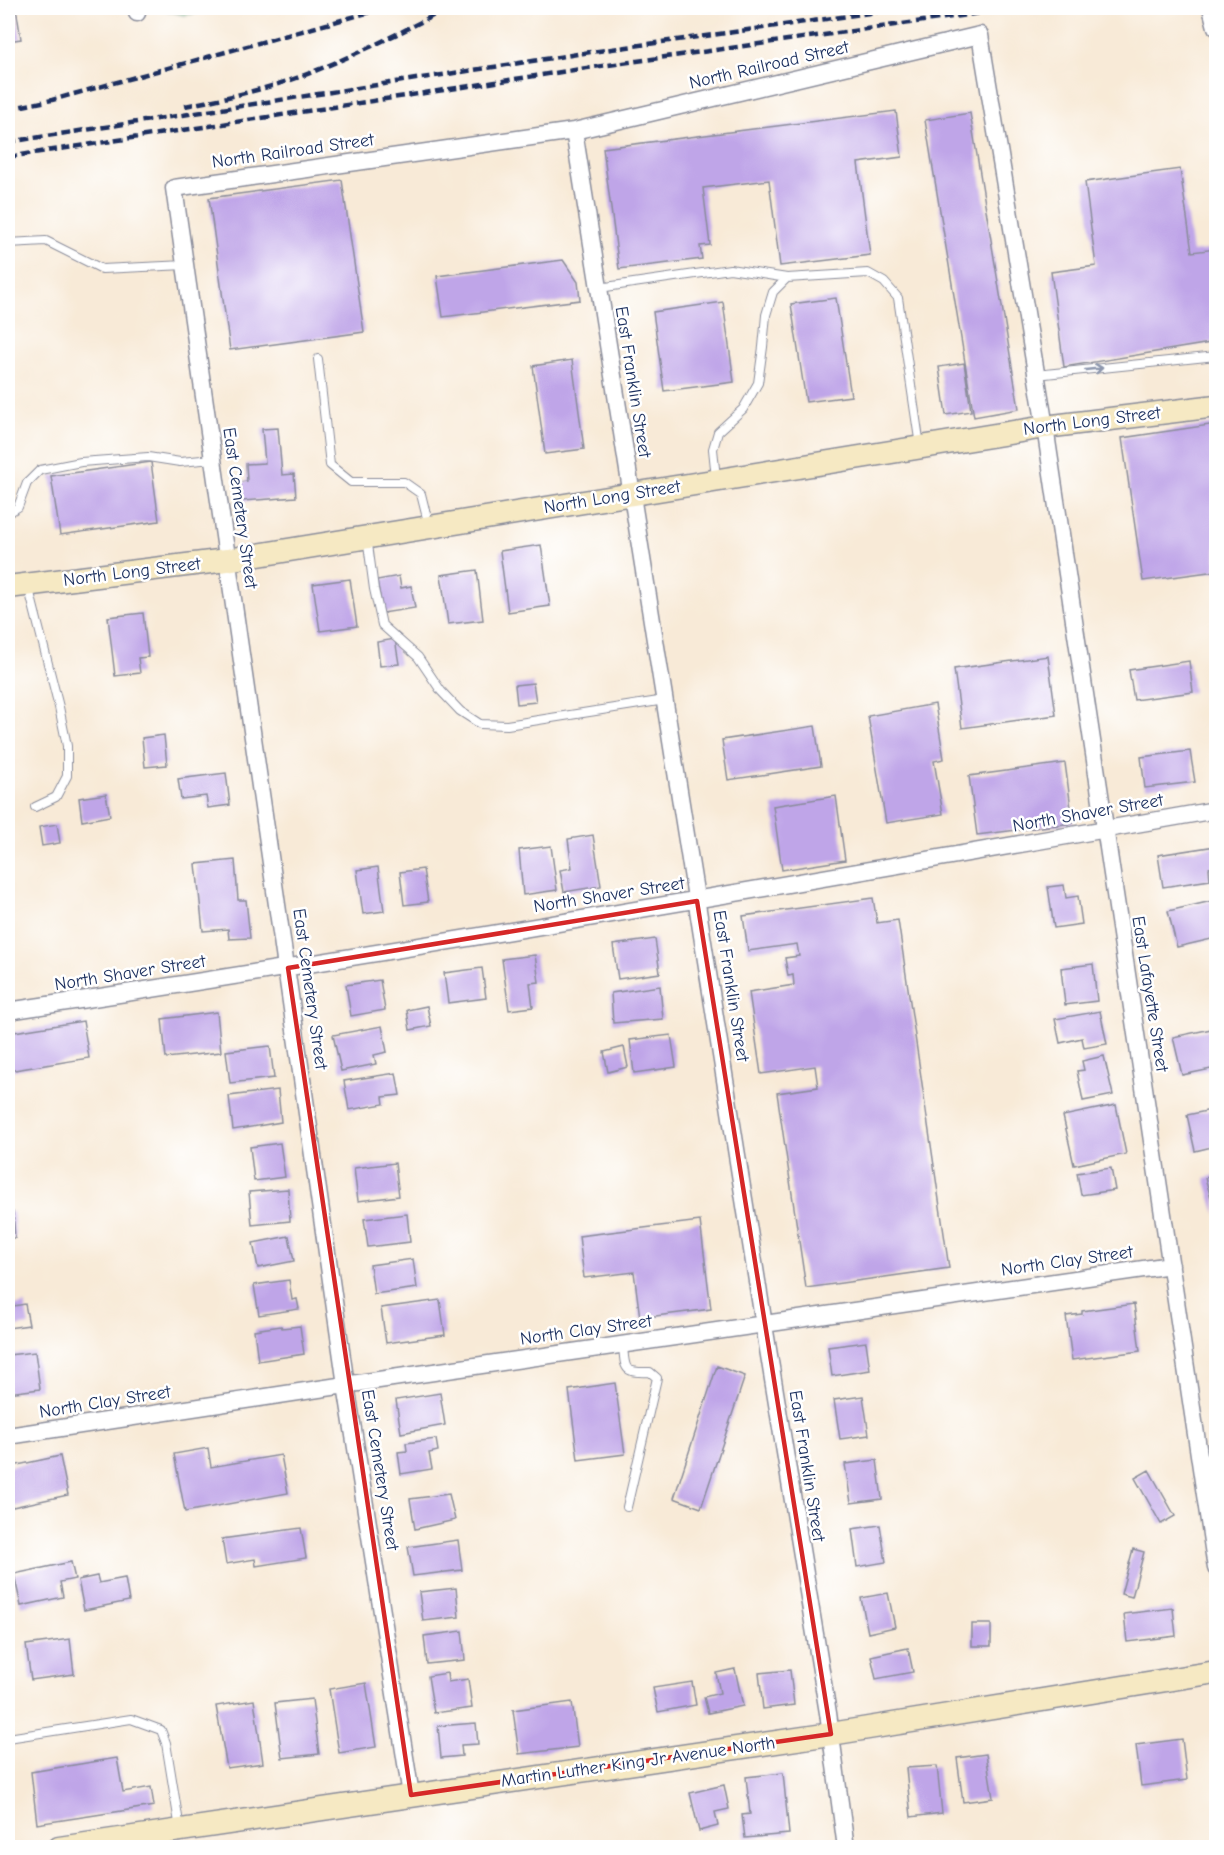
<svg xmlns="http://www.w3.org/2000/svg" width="1224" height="1855" viewBox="0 0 1224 1855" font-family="'Comic Neue',sans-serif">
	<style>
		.green { fill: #7fca87; stroke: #4d7c72; stroke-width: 1.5 }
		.building { fill: #bfa5e8 }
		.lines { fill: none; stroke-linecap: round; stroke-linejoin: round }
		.lane-casing { stroke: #8a8c9a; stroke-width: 10 }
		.street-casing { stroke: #8a8c9a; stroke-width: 19 }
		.secondary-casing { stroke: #8a8c9a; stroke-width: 25 }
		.lane { stroke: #fff; stroke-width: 8 }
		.street { stroke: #fff; stroke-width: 16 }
		.secondary { stroke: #f6e9c3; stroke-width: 22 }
		.rail { stroke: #1b2f5e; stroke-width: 4.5; stroke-dasharray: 9 4.5; stroke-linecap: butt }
		.oneway { stroke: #8d97ae }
		.marked { fill: none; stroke: #d62828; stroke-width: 4.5; stroke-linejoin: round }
		.labels { text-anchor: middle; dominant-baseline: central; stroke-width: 5; stroke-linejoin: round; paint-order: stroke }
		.street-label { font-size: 18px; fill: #1b2f5e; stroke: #fff }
	</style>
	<rect width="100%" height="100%" fill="#fff"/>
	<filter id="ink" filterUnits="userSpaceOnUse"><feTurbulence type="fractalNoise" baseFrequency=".0167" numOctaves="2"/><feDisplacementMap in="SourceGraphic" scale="12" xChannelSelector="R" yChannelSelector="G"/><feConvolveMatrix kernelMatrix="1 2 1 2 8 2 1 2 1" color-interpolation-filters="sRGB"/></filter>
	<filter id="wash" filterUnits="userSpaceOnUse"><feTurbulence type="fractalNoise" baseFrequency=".008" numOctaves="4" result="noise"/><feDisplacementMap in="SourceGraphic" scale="24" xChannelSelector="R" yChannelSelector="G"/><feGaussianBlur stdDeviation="1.35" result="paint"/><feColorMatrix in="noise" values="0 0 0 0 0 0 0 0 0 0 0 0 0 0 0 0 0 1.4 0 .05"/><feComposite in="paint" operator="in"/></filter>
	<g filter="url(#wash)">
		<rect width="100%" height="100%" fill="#f8ead7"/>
		<!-- green -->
		<path class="green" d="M158 8H226L184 15Z"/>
		<g id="blocks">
			<!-- building -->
			<path class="building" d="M8 8H16L21 39 8 41Z
				M896 111 902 157 858 163 870 255 780 266 769 180 703 188 710 245 700 246 702 259 619 269 603 148Z
				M970 113 1019 409 974 417 925 120Z
				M1180 169 1192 252 1216 249V342L1064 367 1051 272 1096 266 1085 182Z
				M342 180 364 332 230 350 209 198Z
				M563 260 578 282 580 300 443 317 437 276Z
				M836 298 851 396 806 402 791 304Z
				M723 302 734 382 664 391 653 312Z
				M572 360 584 449 545 454 533 366Z
				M964 363 971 411 946 415 939 367Z
				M1216 424V571L1143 581 1122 438Z
				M278 428 282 475 294 474 296 497 242 501 240 482 247 481 246 464 265 463 262 429Z
				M151 462 159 521 60 535 51 476Z
				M541 545 550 606 508 612 500 551Z
				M477 570 483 620 448 624 441 575Z
				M399 576 401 588 411 586 415 608 383 613 377 580Z
				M350 579 357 626 320 631 313 584Z
				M143 613 148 657 138 658 140 673 115 676 108 617Z
				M395 639 399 664 380 666 377 642Z
				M1048 656 1056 715 962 728 954 669Z
				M1189 661 1193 692 1134 700 1129 670Z
				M533 683 536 702 517 704 515 685Z
				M935 704 944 759 934 761 943 814 886 823 868 716Z
				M815 726 821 766 728 780 722 740Z
				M164 735 167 765 145 767 142 738Z
				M1190 751 1195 782 1145 788 1141 757Z
				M1065 763 1073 823 977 835 969 776Z
				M226 773 230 805 208 808 206 796 181 799 178 779Z
				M106 794 110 816 82 821 79 798Z
				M836 796 845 860 782 870 773 806Z
				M57 824 60 843 42 846 39 827Z
				M593 835 601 886 564 892 560 870 572 868 568 839Z
				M551 846 557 890 523 895 519 850Z
				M1216 846V866L1209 868 1210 880 1163 887 1158 855Z
				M235 860 238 900H246L250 938 229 939 228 929 203 931 196 864Z
				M378 867 384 911 363 914 357 870Z
				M423 869 428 902 404 905 400 872Z
				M1064 885 1066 898 1078 896 1082 924 1054 928 1048 887Z
				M873 898 877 923 898 920 949 1268 806 1288 777 1093 818 1087 815 1066 761 1074 749 992 794 985 793 975 788 976 785 958 799 956 797 944 748 951 743 916Z
				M1212 901 1216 918V938L1177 947 1168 911Z
				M655 939 660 973 618 979 613 945Z
				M535 955 539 982 530 983 533 1007 509 1010 502 959Z
				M1093 964 1097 1001 1065 1005 1061 968Z
				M482 968 486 998 448 1003 444 973Z
				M380 980 385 1010 351 1016 346 985Z
				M660 986 663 1019 613 1023 611 993Z
				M427 1006 431 1026 410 1030 407 1010Z
				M1100 1011 1107 1044 1084 1048 1082 1038 1060 1043 1055 1019Z
				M217 1012 221 1052 166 1058 162 1019Z
				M83 1021 89 1058 8 1071V1033Z
				M382 1026 387 1052 374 1055 376 1064 341 1071 333 1035Z
				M1216 1028V1068L1182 1075 1173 1037Z
				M671 1035 676 1067 634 1073 630 1040Z
				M270 1046 274 1078 230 1083 226 1051Z
				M624 1047 628 1067 608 1072 604 1052Z
				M1104 1056 1113 1095 1083 1101 1077 1071 1084 1070 1082 1061Z
				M396 1073 400 1095 383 1097 384 1104 349 1110 344 1081Z
				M278 1090 281 1122 233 1130 229 1096Z
				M1116 1105 1126 1154 1074 1165 1063 1116Z
				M1216 1109V1146L1195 1151 1187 1115Z
				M280 1143 285 1177 254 1181 250 1147Z
				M395 1163 399 1196 358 1201 354 1168Z
				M1111 1168 1115 1190 1081 1195 1077 1173Z
				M1216 1175V1214L1205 1178Z
				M288 1189 290 1221 252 1225 249 1192Z
				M8 1212H13L15 1238H8Z
				M407 1214 410 1242 368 1247 364 1219Z
				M700 1221 711 1309 640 1318 634 1272 584 1278 579 1236Z
				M289 1236 294 1261 258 1268 253 1243Z
				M413 1259 417 1288 374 1294 370 1265Z
				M289 1280 292 1300 297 1299 299 1309 259 1315 254 1285Z
				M440 1300 445 1335 386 1343 381 1308Z
				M25 1304 29 1325 8 1328V1307Z
				M1134 1304 1140 1351 1072 1360 1066 1316 1082 1314V1311Z
				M281 1326 282 1328 300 1326 304 1354 258 1361 254 1330Z
				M866 1342 870 1370 832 1376 828 1347Z
				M35 1352 40 1389 8 1393V1355Z
				M717 1366 745 1376 701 1508 674 1498Z
				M615 1383 625 1454 578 1460 569 1390Z
				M440 1393 445 1425 401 1433 396 1400Z
				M863 1396 869 1435 840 1439 834 1400Z
				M436 1439 438 1451 429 1453 432 1469 401 1474 398 1452 407 1451 406 1443Z
				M208 1448 211 1467 281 1455 288 1493 185 1512 174 1454Z
				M60 1456 68 1495 8 1508V1467Z
				M877 1460 882 1499 851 1503 845 1464Z
				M1149 1470 1175 1516 1161 1524 1135 1478Z
				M449 1494 455 1520 415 1529 410 1499Z
				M880 1525 886 1562 857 1567 852 1529Z
				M301 1528 306 1558 256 1566 255 1559 226 1564 222 1539Z
				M458 1540 462 1570 413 1576 408 1547Z
				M1133 1549 1144 1552 1132 1597 1121 1594Z
				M71 1562 75 1579 60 1582 63 1597 21 1606 14 1574Z
				M97 1576 99 1583 125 1578 129 1601 84 1610 78 1580Z
				M456 1588 459 1617 423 1621 419 1592Z
				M888 1593 895 1627 868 1633 861 1598Z
				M1173 1608 1176 1636 1127 1642 1124 1614Z
				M972 1624H991V1646H972Z
				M462 1631 465 1660 427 1664 424 1636Z
				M70 1639 74 1674 31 1680 26 1645Z
				M908 1648 913 1672 876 1679 871 1656Z
				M735 1669 743 1706 708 1713 704 1697 720 1693 716 1673Z
				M790 1670 794 1705 763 1709 759 1673Z
				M447 1673 448 1682 468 1679 472 1708 434 1713 428 1676Z
				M692 1682 696 1705 658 1712 653 1688Z
				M366 1683 376 1747 339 1753 329 1689Z
				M312 1699 319 1754 282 1758 275 1703Z
				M254 1700 263 1763 227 1768 216 1706Z
				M572 1702 578 1747 519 1754 513 1710Z
				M476 1723 478 1744 461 1745 462 1756 441 1758 438 1726Z
				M1182 1739 1187 1780 1141 1786 1136 1745Z
				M986 1754 993 1798 963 1802 957 1758Z
				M117 1758 123 1792 151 1787 154 1806 37 1824 31 1772Z
				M937 1766 942 1813 911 1817 906 1768Z
				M783 1773 789 1834 745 1838 742 1815 750 1814 746 1777Z
				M724 1785 729 1809 715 1812 718 1826 699 1831 690 1793Z"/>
		</g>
	</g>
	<g filter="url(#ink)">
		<use href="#blocks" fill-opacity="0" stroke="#8a8c9a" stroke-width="1.5"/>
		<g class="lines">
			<defs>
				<path id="lane" d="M8 243 46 241 102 269 185 265
					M599 288 730 269 787 278
					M318 359 330 465 351 482H404L421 494 429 526
					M1036 375 1216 356
					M716 478 713 449 718 432 743 409 758 383 763 347 766 315 773 292 787 278 868 273 884 282 898 298 920 446
					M8 513 18 507 27 483 40 470 81 462 148 457 180 462 213 459
					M367 537 374 589 382 625 418 657 441 691 460 711 480 724 507 725 665 700
					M28 585 59 707 67 746V776L56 797 35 807
					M623 1345C625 1369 623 1373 650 1372L657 1378 627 1507
					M8 1738 131 1719 161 1730 166 1743 180 1829"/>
				<path id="street" d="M137 8V13
					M1211 8 1216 27
					M574 131 764 1325 828 1713 846 1848
					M8 1011C412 950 814 880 1216 810
					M8 1436 365 1382 1171 1265
					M411 1795 346 1385 174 188 574 131 980 35 1045 427 1216 1568"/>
				<path id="secondary" d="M8 587 227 560 1045 427 1216 406
					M59 1848 831 1734 1216 1672"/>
			</defs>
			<!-- lane casing -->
			<use href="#lane" class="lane-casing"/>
			<!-- street casing -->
			<use href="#street" class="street-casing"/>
			<!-- secondary casing -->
			<use href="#secondary" class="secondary-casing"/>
			<!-- lane -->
			<use href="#lane" class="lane"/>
			<!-- street -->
			<use href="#street" class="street"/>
			<!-- secondary -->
			<use href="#secondary" class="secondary"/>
			<!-- rail -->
			<path class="rail" d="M185 106C224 98 264 90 302 76 352 57 400 33 448 8
				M8 109 52 100 385 8
				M8 142 584 53 905 8
				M8 157 587 68 1017 8"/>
		</g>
		<!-- one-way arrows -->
		<defs><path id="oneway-shaft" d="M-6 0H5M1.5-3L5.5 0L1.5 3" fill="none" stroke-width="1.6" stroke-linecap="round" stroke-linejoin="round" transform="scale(1.5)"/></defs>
		<use class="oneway" href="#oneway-shaft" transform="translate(1094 369) rotate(-6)"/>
	</g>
	<!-- marked area -->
	<path class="marked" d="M697 901 831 1734 411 1795 288 968Z"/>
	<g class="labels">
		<!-- street labels -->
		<g class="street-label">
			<text transform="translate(769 65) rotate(-13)">North Railroad Street</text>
			<text transform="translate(293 151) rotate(-8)">North Railroad Street</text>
			<text transform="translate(633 382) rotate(81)">East Franklin Street</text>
			<text transform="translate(1092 421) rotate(-7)">North Long Street</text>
			<text transform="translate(612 497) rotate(-9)">North Long Street</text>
			<text transform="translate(240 508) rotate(82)">East Cemetery Street</text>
			<text transform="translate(132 572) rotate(-7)">North Long Street</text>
			<text transform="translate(1088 813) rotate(-10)">North Shaver Street</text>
			<text transform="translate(609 895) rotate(-9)">North Shaver Street</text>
			<text transform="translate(130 973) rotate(-9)">North Shaver Street</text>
			<text transform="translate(731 986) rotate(81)">East Franklin Street</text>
			<text transform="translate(310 989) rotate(82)">East Cemetery Street</text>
			<text transform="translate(1150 994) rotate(81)">East Lafayette Street</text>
			<text transform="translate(1067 1261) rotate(-8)">North Clay Street</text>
			<text transform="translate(586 1330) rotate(-8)">North Clay Street</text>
			<text transform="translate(105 1402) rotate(-9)">North Clay Street</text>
			<text transform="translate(807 1466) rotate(81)">East Franklin Street</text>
			<text transform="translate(380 1470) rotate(81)">East Cemetery Street</text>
			<text transform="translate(638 1762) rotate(-8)">Martin Luther King Jr Avenue North</text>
		</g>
	</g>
	<!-- margin -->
	<rect width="1224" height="1855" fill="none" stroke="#fff" stroke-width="30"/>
</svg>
